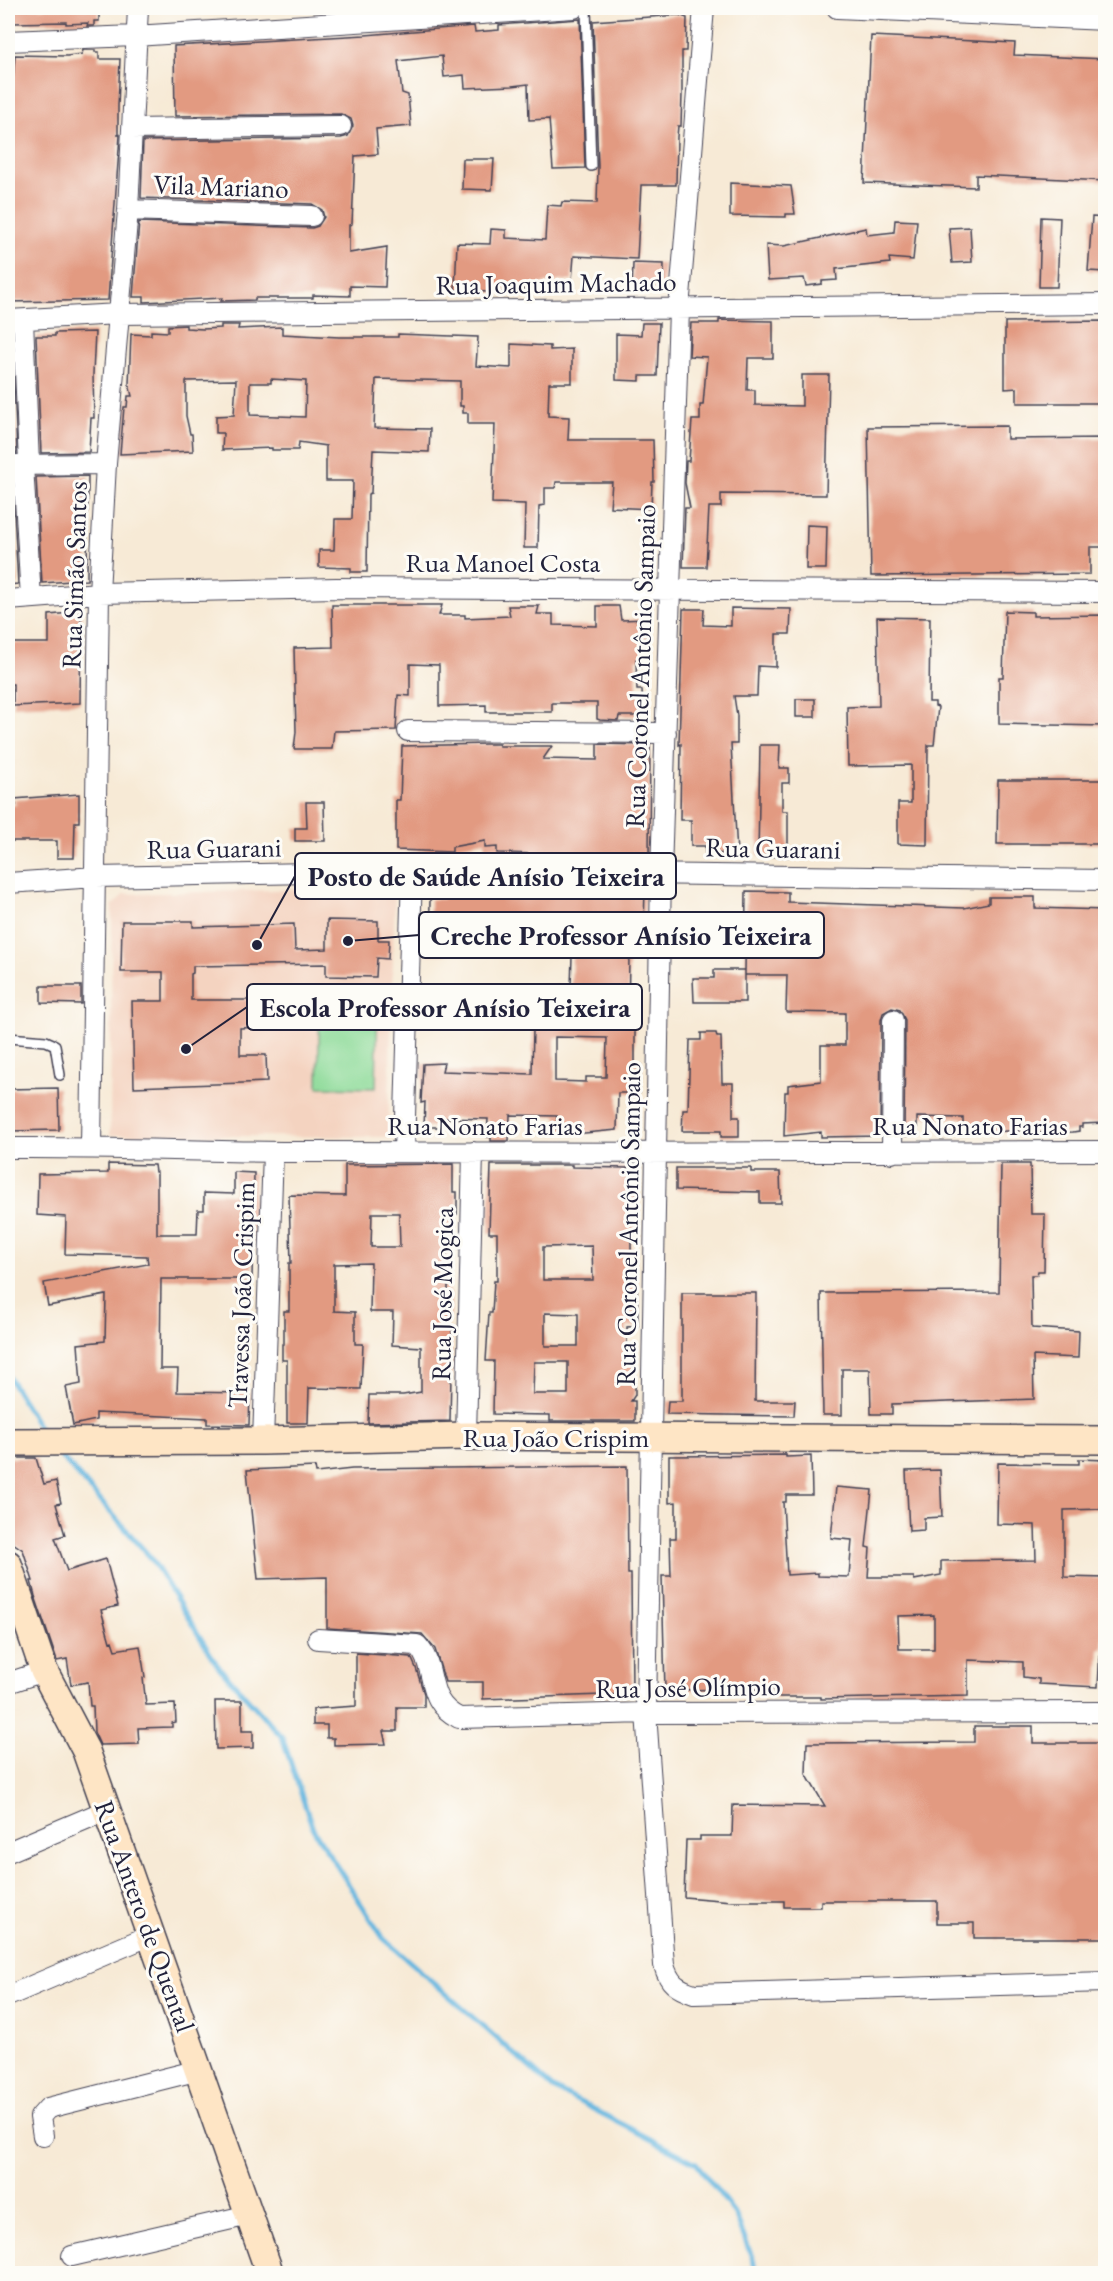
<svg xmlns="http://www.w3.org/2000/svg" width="1113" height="2281" viewBox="0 0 1113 2281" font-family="'EB Garamond',serif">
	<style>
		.built { fill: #f4d3c0 }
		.green { fill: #8cda98; stroke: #577e6a; stroke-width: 1.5 }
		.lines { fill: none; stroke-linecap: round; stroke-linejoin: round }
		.stream { stroke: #64b6df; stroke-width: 5 }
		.building { fill: #e29a81; fill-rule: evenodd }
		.lane-casing { stroke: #424052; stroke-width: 12 }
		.street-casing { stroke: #424052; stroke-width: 22 }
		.secondary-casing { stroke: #424052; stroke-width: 30 }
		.lane { stroke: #fff; stroke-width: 9 }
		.street { stroke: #fff; stroke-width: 20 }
		.secondary { stroke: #fee5c5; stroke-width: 27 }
		.labels { text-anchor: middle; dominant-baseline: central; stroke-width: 6; stroke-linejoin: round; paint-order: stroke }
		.street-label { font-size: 27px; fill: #22223b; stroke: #fdfcf7 }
		.leader { fill: none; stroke: #22223b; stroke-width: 2 }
		.callout-dot { fill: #22223b; stroke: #fdfcf7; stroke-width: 2 }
		.callout { fill: #fdfcf7; stroke: #22223b; stroke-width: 2 }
		.callout-label { font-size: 28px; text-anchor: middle; font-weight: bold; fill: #22223b }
	</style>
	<rect width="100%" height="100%" fill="#fdfcf7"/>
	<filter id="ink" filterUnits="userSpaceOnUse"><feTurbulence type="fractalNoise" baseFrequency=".0167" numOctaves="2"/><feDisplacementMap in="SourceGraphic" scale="12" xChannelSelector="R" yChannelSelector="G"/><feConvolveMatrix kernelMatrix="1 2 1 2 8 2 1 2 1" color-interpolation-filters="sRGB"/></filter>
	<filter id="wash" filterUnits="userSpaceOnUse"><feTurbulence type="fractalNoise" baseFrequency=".008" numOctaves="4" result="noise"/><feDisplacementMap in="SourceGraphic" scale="24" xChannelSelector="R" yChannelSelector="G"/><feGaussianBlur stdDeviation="1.35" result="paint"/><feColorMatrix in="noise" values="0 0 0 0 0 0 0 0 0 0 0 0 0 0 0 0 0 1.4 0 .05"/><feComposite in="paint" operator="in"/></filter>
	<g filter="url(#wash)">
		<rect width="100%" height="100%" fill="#f7ead6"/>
		<!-- built -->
		<path class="built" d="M395 887 388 1137 110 1135 112 906 124 894Z"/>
		<!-- green -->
		<path class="green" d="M320 994 378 995 376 1088 318 1087Z"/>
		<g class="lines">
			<!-- stream -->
			<path class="stream" d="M8 1376 41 1431
				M60 1455 151 1558 218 1666 282 1737 313 1829 383 1938 553 2088 696 2163 735 2214 755 2265V2274"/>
		</g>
		<g id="blocks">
			<!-- building -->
			<path class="building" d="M14 8H99V21H94V26H87L88 23 66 24V22L13 23Z
				M679 15 687 18 686 51H682V94L681 126H678L677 137 676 185H641L637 259 574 256 572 281H561L541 284 540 290 505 288 504 293 455 290 457 243 490 244 491 229 506 230V238L545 240 547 205 561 206 562 202 597 203 598 166 593 21Z
				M580 19 585 168 553 169 549 119 529 120 528 84 512 86 465 88 464 75 444 77 442 56 398 61 402 93 408 95 411 126 376 129 378 154 355 156 352 224 349 225V253L387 247 385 287 350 286V296L313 295V298H255V300L221 301 222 298 144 302V297H133L139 222 312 228 318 226 324 217 322 210 312 204 141 198 143 141 341 138 348 136 353 126 351 119 341 114 175 116 174 46 365 35 474 26 475 32 499 30V25Z
				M871 36 1015 43 1014 55 1106 59V181L976 175V187L864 183Z
				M83 50H95V52H99V59H120L118 106V135H120L108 300 8 302V154H11L10 119 15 55 67 56 82 54Z
				M463 159H494L492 190 462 189Z
				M730 183 791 186 795 214H786V217L730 216Z
				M1041 217 1060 218 1057 287H1039Z
				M1092 217 1106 218V272L1088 271Z
				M895 220 917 221 913 260 889 258 890 263 836 269 837 280 822 281V284L806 286 804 278 768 280 766 245 784 246 866 228 867 235 894 232Z
				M970 227 972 262 952 263 949 228Z
				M633 263 664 264 663 291H632Z
				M719 320 773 321V358H748L747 390H755V405L802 406V375H829L826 495 721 494V507H709L706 567H683L685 508H690L685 483 686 461H689L692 420H700V405H703L707 357 689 356 691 323H719Z
				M1106 321V403H1017V388L1005 389V322Z
				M642 323H659L657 376H640V381L616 380V334L641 335Z
				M186 325V328L203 329 221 328V325H239L238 329 282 327V334L339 337H398V334L478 337 476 366 511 368V344L550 346V350L572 349V383H549L548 416 569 417 568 440H653L654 482H652L651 509 610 507 612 482H556L555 488H545V505L539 506 538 548H524L525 504 492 503 495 424H468V413H463V406H460V381L376 379 374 428 430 429 429 452 373 450 371 493 368 494 367 572H351V568L319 567V550H334L335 519H352L353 481H326V446L299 442 298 450H272V448L222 450 223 433H216V416L234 415 236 380 186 381V416L190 434H192L193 451 120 454 124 407H127L128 396H132L129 384 131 334 151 335V331L168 332V326ZM271 379 306 381 305 417 250 415V383H271Z
				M95 332 93 374 94 418H91L89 452 41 453 36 336H55V333Z
				M8 363H13L17 453H8Z
				M1007 426V439L1106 438V547H1090V574L871 576 868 427Z
				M88 476 87 580 42 583 36 477Z
				M8 477H12L18 584 8 585Z
				M807 525 827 526 826 569H806Z
				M332 605H442L439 615H465V618L510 616 508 606H539L537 614H553V625L597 626V606H619L621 620 647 619V639H643L644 659H636L637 690H642L643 716H619L618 721 600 720 597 719V703H552V712H486V705L439 706V665L410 664V696L398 695 396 730 334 731 332 749H294L296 732 294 648 333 647Z
				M731 608 791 609 790 634H776V667L758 666 757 696H734L737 716V744H731L737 854 705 853V846H691V820H680L681 744 679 745 683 609H704L703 625 731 626Z
				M1005 611 1033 612V616L1106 615V726L999 724V677H1003Z
				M81 612 80 703 13 706V684H8V643H49V615Z
				M877 617 930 618 929 702H935V706L938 707 934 745H928L927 845 898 844V803H911V765L848 766 847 707 879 706Z
				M796 699H815V717H796Z
				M486 744H499V746H552L543 759 597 760V744L650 745 649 857 497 853V847L485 848V841L452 847V852L396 850V800H400L402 746Z
				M760 745H780L779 768H789V783H782V811H788V857L758 856Z
				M998 780H1106V844H997Z
				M79 794V822H75L74 858H57V841H8V805H16L14 799Z
				M306 802H324L325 841H295V828H307Z
				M443 889H515V894L559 895 560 889H645L644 925H637L636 956H629L628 1023 635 1022V1064H641L640 1093H618L617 1130 574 1134V1130L556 1129 557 1116 510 1115 509 1141H491V1137H487L488 1119 442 1118V1127H424L425 1102 421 1103 423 1064 444 1063 442 1071 532 1074 534 985 571 986 572 956H558V946L516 945V924L492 929 471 928V945H447V954H429L430 899H443ZM555 1037 607 1038 606 1077H586V1082L555 1081Z
				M746 891 788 892V902L964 908 989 903V897H1035V908L1106 910 1104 1123 1082 1124V1127H1079V1131L1073 1132 1033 1133V1130L963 1133V1118L917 1117V1135L904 1136 905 1020 900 1010 892 1008 883 1013 881 1020 880 1136 821 1137V1132L784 1136 785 1092H788V1085L821 1081V1045H845V1013L786 1012 787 975H745Z
				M327 920 378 921V940H389L388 959 377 958 376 977 326 976V964L193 966V973L191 974V1000H264L265 1027 240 1028V1055H266L267 1082 134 1087 132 1001H163V972H121L122 921H193V927L294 924 295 950 327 949Z
				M714 970H745V1002H694L693 978H714Z
				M41 986H81V1004L41 1003Z
				M701 1033H716L717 1037H721L722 1083H733V1117H739V1137H721V1131H682L683 1110H688L690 1040H701Z
				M58 1088 59 1130 8 1131V1089Z
				M108 1164 154 1165 155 1172H157V1234H197L198 1210H204V1193L234 1194V1172L254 1173 252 1279H161L160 1369H178L177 1392 250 1393 249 1425 207 1424V1418L96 1413V1420L73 1425 66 1387 81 1384 78 1344 105 1341 106 1295 48 1306 44 1283 148 1264 147 1256 65 1254 66 1217 37 1215 38 1174 108 1173Z
				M453 1164V1192H457V1214H453V1247L445 1248 448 1264V1293H451V1312L446 1329H452L450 1421 368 1423 369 1395H403L421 1392V1347L392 1345 393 1312H370L371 1263 334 1264V1311L355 1312V1344H363L361 1389 309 1388 308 1423H287V1360H282V1344H284V1311H289V1263H291L289 1195 345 1196V1165ZM372 1213H399L400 1247H371Z
				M1001 1164H1030L1031 1214H1045L1044 1271H1038L1037 1275H1031L1032 1328 1079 1331 1078 1358 1033 1356 1034 1399 892 1404V1414H871L870 1369H842V1415H823L821 1293 999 1292Z
				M491 1165H572V1167L629 1168 637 1170V1231H631V1280H637L638 1326 627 1327V1363H635V1395L631 1401H635V1421H550V1415L493 1414 494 1361H486L489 1313H492L494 1281H497V1233H489ZM592 1246 593 1280H543V1247ZM545 1313 578 1314V1346H545ZM534 1362H568V1394H533Z
				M676 1168H751V1172H780L781 1203H760V1192L676 1190Z
				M682 1293H756L755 1401H795L794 1416 667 1414 668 1401H682Z
				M786 1455V1457L811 1456 812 1495H786V1502H783L787 1575 818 1573V1576L849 1577 852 1540 831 1538 836 1487 872 1490 866 1547 870 1548 868 1577H914V1580L941 1575V1561L1036 1560 1035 1525 997 1524 998 1463 1079 1464V1459L1106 1460V1509L1064 1510V1577L1106 1578V1615H1103V1649H1100L1098 1687 1039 1684V1679L1023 1677V1662L968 1660V1696L821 1699V1697H774V1689L665 1690 662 1576H671L670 1538H676V1502L669 1503V1456ZM934 1615V1649H899L898 1616Z
				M8 1458H36L44 1484 56 1481 61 1503 56 1504 65 1535 55 1538 67 1571 106 1559 118 1606 101 1610 110 1642 112 1641 115 1650 140 1646 145 1677 143 1678 146 1705 175 1704 176 1722 172 1723V1727L138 1728 139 1744 100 1745 94 1732 93 1706H90L88 1682 71 1685 67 1659 57 1661 35 1596 31 1581H33L23 1550 13 1543 8 1527Z
				M627 1466 628 1574H631L632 1694 483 1699V1682H445L435 1649 422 1634 327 1628V1577L258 1579 247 1470 315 1467 316 1473 352 1469Z
				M940 1470 942 1517 924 1518V1530L909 1531 906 1471Z
				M356 1653 411 1657 416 1668 424 1694V1707H397V1731H383L386 1744 334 1745V1738H327V1725H313V1709L356 1706Z
				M215 1701H242V1731H253V1748L216 1749Z
				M974 1726H1033V1743H1106V1938H974V1923H937V1901H821V1907H784V1901H732L684 1897 686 1840H700V1836H732L733 1805 825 1806 806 1774 807 1743 974 1742Z"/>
		</g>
	</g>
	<g filter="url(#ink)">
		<use href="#blocks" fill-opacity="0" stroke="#424052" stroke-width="1.5"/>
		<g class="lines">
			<defs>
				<path id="lane" d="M586 8 591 166
					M8 1038 46 1041 55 1045 60 1075"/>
				<path id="street" d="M704 8 679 309 661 873 646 1713 664 1965C669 1983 676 1988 694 1994L1106 1982
					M837 8 1106 20
					M8 41 135 36 574 8
					M132 129 341 126
					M128 210 312 216
					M8 320 119 314 1106 304
					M23 320 29 464
					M8 465 106 464
					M23 465 31 598
					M8 600 99 593 336 588 1106 592
					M408 731 666 733
					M8 883 96 877 412 871 1106 880
					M91 1147 99 593 106 464 128 210 138 8
					M8 1148C109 1147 210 1152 311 1152 576 1153 841 1153 1106 1151
					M404 1152 412 871
					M892 1153 893 1020
					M466 1436 473 1152
					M263 1441 273 1152
					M318 1639 417 1645C439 1668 423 1700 459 1718L646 1713 1106 1712
					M8 1683 44 1671
					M8 1852 107 1810
					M8 1996 151 1935
					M43 2136 40 2117 48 2108 199 2070
					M72 2256 249 2215"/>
				<path id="secondary" d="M8 1442 263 1441 466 1436 1106 1440
					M8 1564 44 1671 86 1751 270 2274"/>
			</defs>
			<!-- lane casing -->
			<use href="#lane" class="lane-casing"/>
			<!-- street casing -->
			<use href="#street" class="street-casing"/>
			<!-- secondary casing -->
			<use href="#secondary" class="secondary-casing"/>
			<!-- lane -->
			<use href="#lane" class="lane"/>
			<!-- street -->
			<use href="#street" class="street"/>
			<!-- secondary -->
			<use href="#secondary" class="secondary"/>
		</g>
	</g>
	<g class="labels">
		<!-- street labels -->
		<g class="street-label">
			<text transform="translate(221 186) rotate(2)">Vila Mariano</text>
			<text transform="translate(556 283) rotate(-1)">Rua Joaquim Machado</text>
			<text x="503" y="562">Rua Manoel Costa</text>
			<text transform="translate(74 575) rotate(-88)">Rua Simão Santos</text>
			<text transform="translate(640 666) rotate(-88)">Rua Coronel Antônio Sampaio</text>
			<text transform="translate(214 848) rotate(-1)">Rua Guarani</text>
			<text transform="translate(773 848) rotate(1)">Rua Guarani</text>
			<text x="485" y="1125">Rua Nonato Farias</text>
			<text x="970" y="1125">Rua Nonato Farias</text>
			<text transform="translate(628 1224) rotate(-89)">Rua Coronel Antônio Sampaio</text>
			<text transform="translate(442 1294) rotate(-89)">Rua José Mogica</text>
			<text transform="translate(241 1295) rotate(-88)">Travessa João Crispim</text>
			<text x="556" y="1437">Rua João Crispim</text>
			<text transform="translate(688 1687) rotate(-1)">Rua José Olímpio</text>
			<text transform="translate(145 1916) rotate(70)">Rua Antero de Quental</text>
		</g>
	</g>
	<!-- callouts -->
	<path class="leader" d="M257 945L295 876M348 941L419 935M186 1049L247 1007"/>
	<g class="callout-dot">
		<circle cx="257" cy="945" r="6"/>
		<circle cx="348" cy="941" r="6"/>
		<circle cx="186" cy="1049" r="6"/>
	</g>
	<g class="callout">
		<rect x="295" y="853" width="381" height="46" rx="6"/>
		<rect x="419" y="912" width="405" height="46" rx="6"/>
		<rect x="247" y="984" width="395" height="46" rx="6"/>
	</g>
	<g class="callout-label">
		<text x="486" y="886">Posto de Saúde Anísio Teixeira</text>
		<text x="621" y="945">Creche Professor Anísio Teixeira</text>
		<text x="445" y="1017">Escola Professor Anísio Teixeira</text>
	</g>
	<!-- margin -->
	<rect width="1113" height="2281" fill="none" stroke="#fdfcf7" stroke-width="30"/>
</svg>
